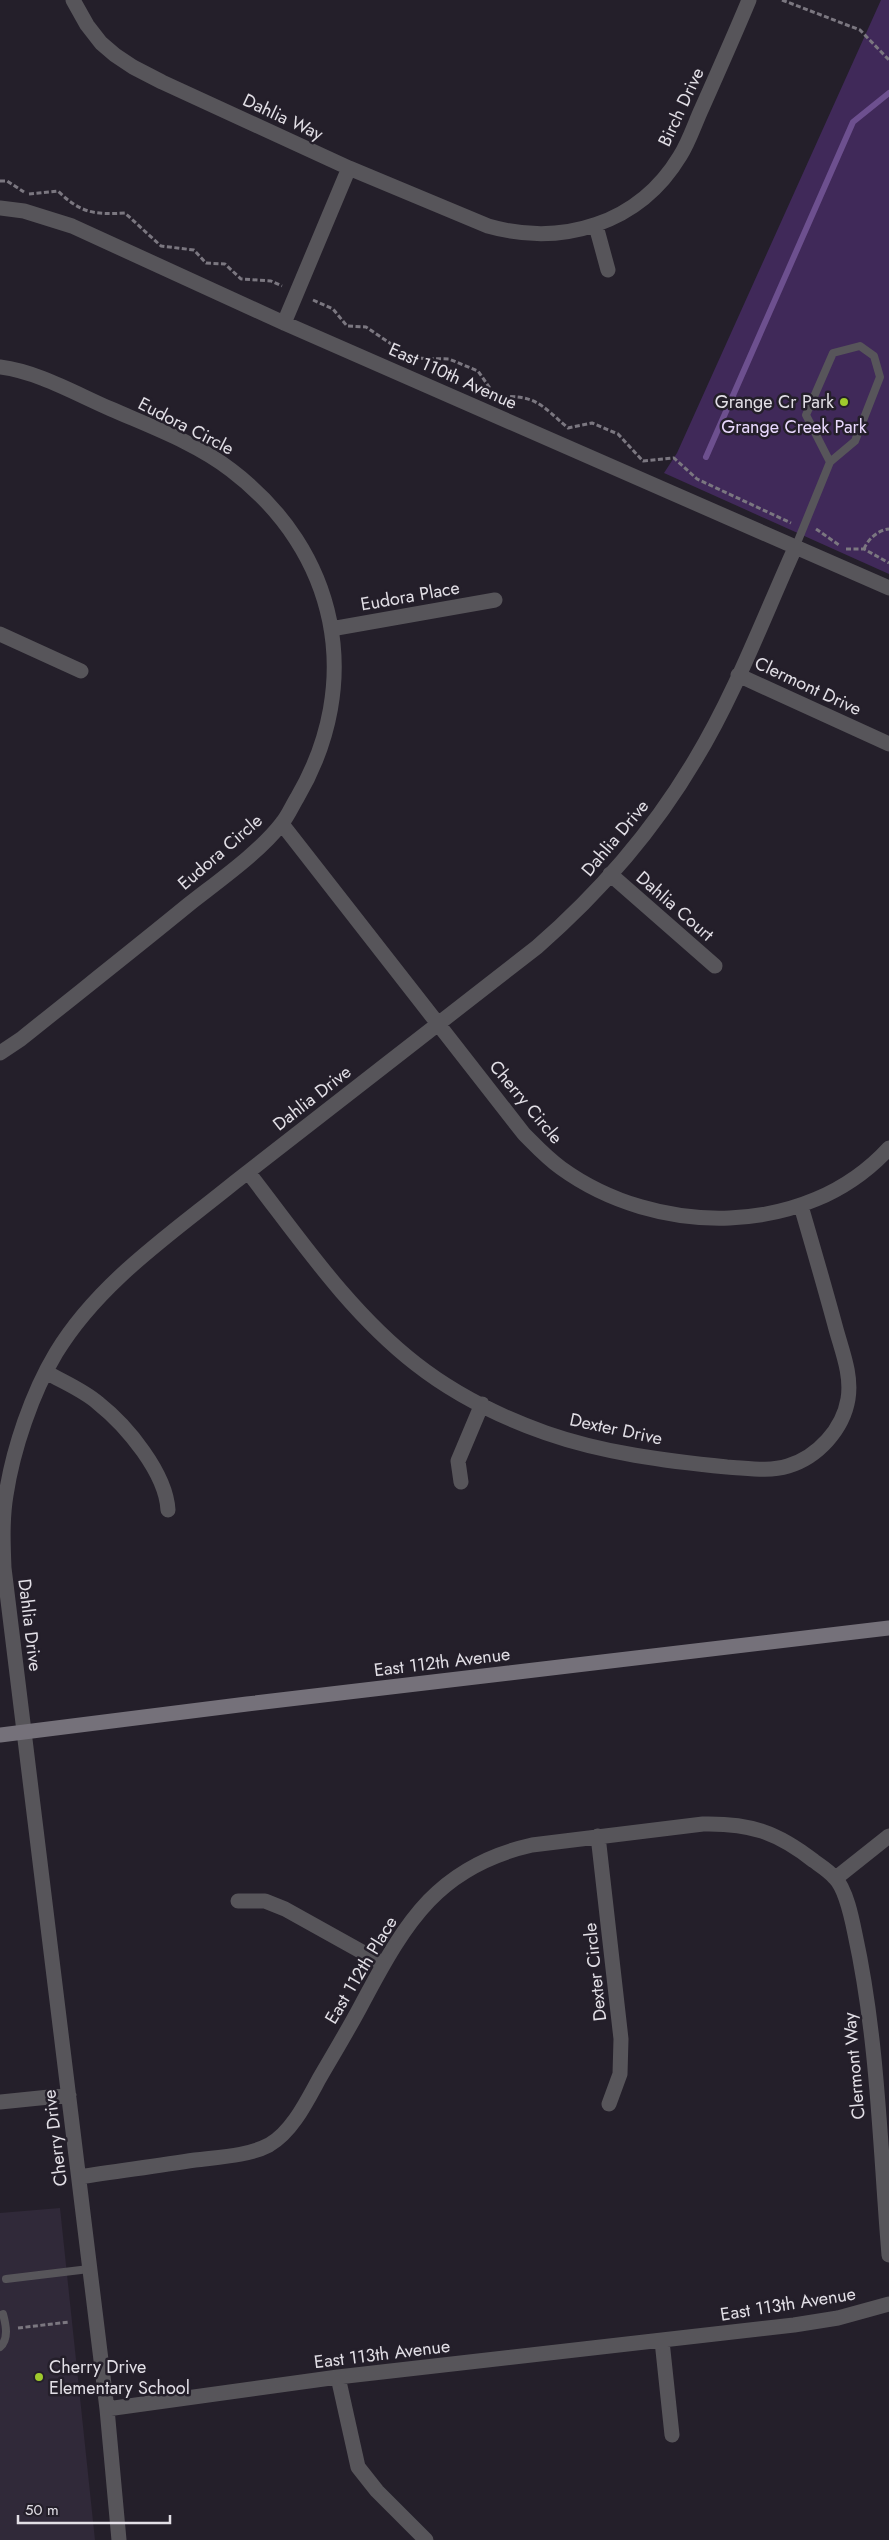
<svg xmlns="http://www.w3.org/2000/svg" width="889" height="2540" viewBox="0 0 889 2540" font-family="Jost,sans-serif">
	<style>
		.built { fill: #302939 }
		.green { fill: #402959 }
		.lines { fill: none; stroke-linecap: round; stroke-linejoin: round }
		.stream { stroke: #6d508f; stroke-width: 6 }
		.path { stroke: #7b7780; stroke-width: 3; stroke-dasharray: 5 2.5; stroke-linecap: butt }
		.lane { stroke: #57555a; stroke-width: 8 }
		.street { stroke: #57555a; stroke-width: 15 }
		.secondary { stroke: #75717a; stroke-width: 15 }
		.poi-dot { fill: #9fca2d; stroke: #241f2a; stroke-width: 2 }
		.labels { text-anchor: middle; dominant-baseline: central; stroke-width: 5; stroke-linejoin: round; paint-order: stroke }
		.street-label { font-size: 18px; fill: #e2dfe6; stroke: #241f2a }
		.poi-label { font-size: 18px; fill: #e2dfe6; stroke: #241f2a; text-anchor: end }
		.park-label { font-size: 18px; fill: #e9d9fe; stroke: #241f2a }
	</style>
	<rect width="100%" height="100%" fill="#241f2a"/>
	<!-- built -->
	<path class="built" d="M60 2208 95 2540H0V2213Z"/>
	<!-- green -->
	<path class="green" d="M881 0H889V574L664 473 677 453Z"/>
	<g class="lines">
		<!-- stream -->
		<path class="stream" d="M706 457 853 122 889 93"/>
		<!-- path -->
		<path class="path" d="M782 0 860 30 889 60
			M0 181H7L24 192
			M29 194 58 191C80 213 95 215 125 213L161 246 194 250 206 263 225 264 241 279 271 281 282 286
			M313 300 333 309 347 326 366 327 412 358 449 359 478 371 496 397C535 394 540 404 568 428L592 423 618 434 643 461 674 458 697 479 791 523
			M816 529 839 545
			M846 549H864L889 563
			M864 549C868 539 878 530 889 529
			M18 2328 69 2322"/>
		<!-- lane -->
		<path class="lane" d="M795 548 830 462 855 441 880 377 874 356 860 346 833 353 806 415 830 462
			M6 2279 89 2269
			M0 2347C9 2339 6 2325 3 2314"/>
		<!-- street -->
		<path class="street" d="M73 0 87 25 101 43 115 55 133 67 162 82 349 168 488 226C562 247 639 224 680 156 689 142 695 123 702 108 718 72 734 36 749 0
			M0 208 24 211 72 226 284 323 889 588
			M596 226 608 270
			M284 323 349 168
			M0 367C39 372 76 394 111 409 152 427 196 443 231 470 338 551 365 682 297 798 292 806 288 816 282 823 260 852 217 882 188 905 133 950 77 994 21 1039L0 1053
			M331 629 495 600
			M0 634 81 671
			M738 675 889 744
			M282 824 524 1134C536 1146 547 1158 561 1168 656 1237 806 1239 889 1148
			M610 874 715 966
			M248 1172C300 1239 349 1312 416 1364 453 1393 501 1417 546 1433 603 1453 666 1461 727 1467 747 1468 769 1472 788 1466 818 1457 843 1429 848 1399 852 1375 842 1351 836 1329 825 1288 813 1247 801 1206
			M46 1372C63 1382 83 1390 98 1403 127 1426 166 1473 168 1510
			M461 1482 458 1461 482 1404
			M598 1836 621 2039 620 2074 609 2104
			M836 1878 889 1836
			M238 1901H265L285 1909 382 1963
			M0 2102 69 2095
			M79 2177C118 2171 157 2166 195 2160 219 2157 248 2156 269 2145 292 2132 307 2101 319 2079 334 2053 350 2027 364 2000 406 1921 439 1866 532 1845L703 1824C750 1823 777 1832 814 1861 821 1866 829 1871 835 1878 846 1889 852 1919 855 1934 878 2039 880 2148 889 2255
			M662 2341 672 2435
			M338 2377 358 2467 377 2491 426 2540
			M107 2409 338 2377 794 2325 838 2318 889 2304
			M119 2540 107 2409 4 1568C3 1544 2 1519 6 1495 13 1449 32 1393 56 1353 99 1282 171 1234 235 1182 335 1103 437 1026 537 947 599 893 653 831 695 760 735 694 763 619 795 548"/>
		<!-- secondary -->
		<path class="secondary" d="M0 1735 247 1704 889 1628"/>
	</g>
	<!-- markers -->
	<g class="poi-dot">
		<circle cx="844" cy="402" r="5"/>
		<circle cx="39" cy="2377" r="5"/>
	</g>
	<g class="labels">
		<!-- street labels -->
		<g class="street-label">
			<text transform="translate(681 107) rotate(-65)">Birch Drive</text>
			<text transform="translate(283 117) rotate(25)">Dahlia Way</text>
			<text transform="translate(453 376) rotate(24)">East 110th Avenue</text>
			<text transform="translate(186 426) rotate(27)">Eudora Circle</text>
			<text transform="translate(410 596) rotate(-10)">Eudora Place</text>
			<text transform="translate(808 686) rotate(25)">Clermont Drive</text>
			<text transform="translate(615 838) rotate(-50)">Dahlia Drive</text>
			<text transform="translate(220 852) rotate(-41)">Eudora Circle</text>
			<text transform="translate(675 906) rotate(41)">Dahlia Court</text>
			<text transform="translate(312 1098) rotate(-38)">Dahlia Drive</text>
			<text transform="translate(526 1102) rotate(50)">Cherry Circle</text>
			<text transform="translate(616 1429) rotate(12)">Dexter Drive</text>
			<text transform="translate(30 1625) rotate(83)">Dahlia Drive</text>
			<text transform="translate(442 1662) rotate(-7)">East 112th Avenue</text>
			<text transform="translate(361 1970) rotate(-59)">East 112th Place</text>
			<text transform="translate(595 1972) rotate(-96)">Dexter Circle</text>
			<text transform="translate(854 2066) rotate(-95)">Clermont Way</text>
			<text transform="translate(55 2138) rotate(-97)">Cherry Drive</text>
			<text transform="translate(788 2304) rotate(-9)">East 113th Avenue</text>
			<text transform="translate(382 2354) rotate(-7)">East 113th Avenue</text>
		</g>
		<!-- poi labels -->
		<g class="poi-label">
			<text x="834" y="402">Grange Cr Park</text>
			<text x="49" y="2367" text-anchor="start">Cherry Drive<tspan x="49" dy="21">Elementary School</tspan></text>
		</g>
		<!-- park labels -->
		<g class="park-label">
			<text x="794" y="427">Grange Creek Park</text>
		</g>
	</g>
	<!-- scale -->
	<path d="M18 2515v8h152v-8" fill="none" stroke="#e2dfe6" stroke-width="2.5"/>
	<text x="25" y="2515" font-size="15" fill="#e2dfe6" stroke="#241f2a" stroke-width="4" paint-order="stroke">50 m</text>
</svg>
